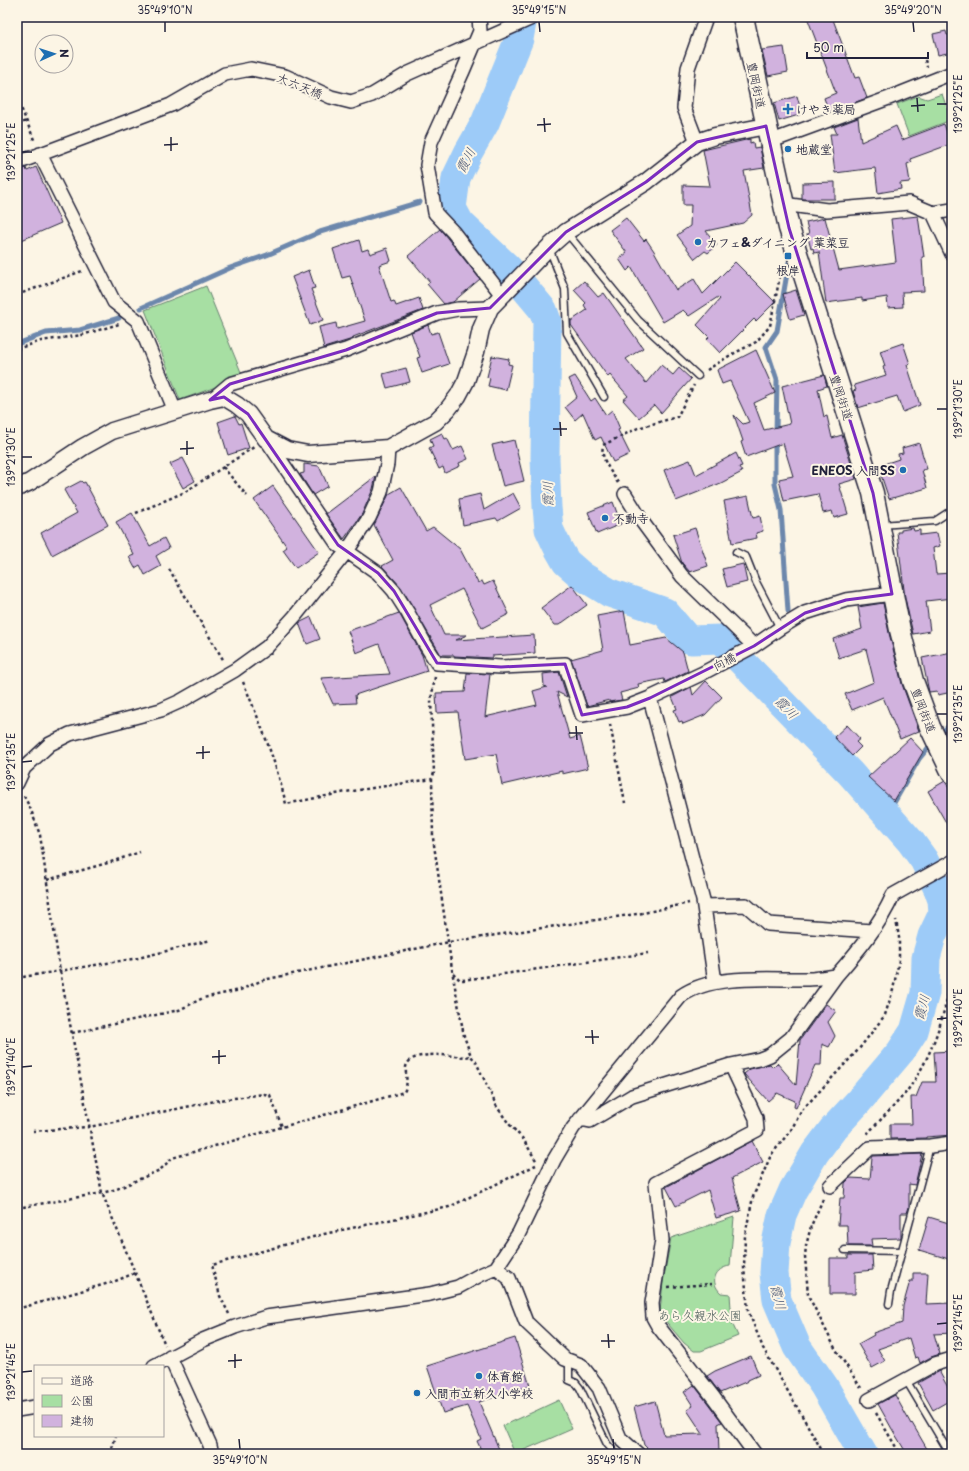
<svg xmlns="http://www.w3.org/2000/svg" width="969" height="1471" viewBox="0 0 969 1471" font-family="'Playpen Sans','Klee One',sans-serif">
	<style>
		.green { fill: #a7dfa3; stroke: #64806f }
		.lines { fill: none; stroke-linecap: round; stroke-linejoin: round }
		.stream { stroke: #6c87ac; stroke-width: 5 }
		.river { stroke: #9dcbf8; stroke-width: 29 }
		.building { fill: #d1b2de; stroke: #22223b }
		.service-casing { stroke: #22223b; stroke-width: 9 }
		.minor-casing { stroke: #22223b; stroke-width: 16 }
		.tertiary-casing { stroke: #22223b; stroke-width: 19 }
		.primary-casing { stroke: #22223b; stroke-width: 23 }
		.path { stroke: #22223b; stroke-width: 2.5; stroke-dasharray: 3 3; stroke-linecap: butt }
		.service { stroke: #fcf5e5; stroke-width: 6 }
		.minor { stroke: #fcf5e5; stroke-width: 13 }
		.tertiary { stroke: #fcf5e5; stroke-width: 16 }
		.primary { stroke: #fcf5e5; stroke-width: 20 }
		.marked { fill: none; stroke: #7b2cbf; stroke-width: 3; stroke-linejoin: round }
		.ticks { fill: none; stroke: #22223b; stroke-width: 1.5 }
		.poi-dot { fill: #1f6fb2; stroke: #fcf5e5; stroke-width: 1.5 }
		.labels { text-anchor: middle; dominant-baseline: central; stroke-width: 4; stroke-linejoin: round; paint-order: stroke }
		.street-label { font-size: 12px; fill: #22223b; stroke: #fcf5e5 }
		.poi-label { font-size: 12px; font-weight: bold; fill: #22223b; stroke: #fcf5e5; text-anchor: start }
		.park-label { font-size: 12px; fill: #4a5b5a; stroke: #fcf5e5 }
		.water-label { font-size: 13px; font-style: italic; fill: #475574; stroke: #fcf5e5 }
		.neatline { fill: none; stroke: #22223b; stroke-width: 1.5 }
		.ticks-label { font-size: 10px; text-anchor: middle; fill: #22223b }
	</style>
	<rect width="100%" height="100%" fill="#fcf5e5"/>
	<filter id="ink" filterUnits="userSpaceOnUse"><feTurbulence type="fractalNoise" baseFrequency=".025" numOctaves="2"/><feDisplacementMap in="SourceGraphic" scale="8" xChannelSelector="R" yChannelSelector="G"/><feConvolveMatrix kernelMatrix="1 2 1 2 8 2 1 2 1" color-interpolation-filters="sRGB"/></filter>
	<g filter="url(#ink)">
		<!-- green -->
		<path class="green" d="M942 94 951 120 909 136 897 104 918 96 927 99Z
			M206 286 243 377 180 400 145 310Z
			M734 1217 730 1266C715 1268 709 1282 721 1293L730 1294 732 1323 738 1336 701 1351H694L684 1343 663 1318 660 1312 663 1282 671 1238Z
			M559 1400 572 1429 515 1454 503 1426Z"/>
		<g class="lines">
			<!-- stream -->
			<path class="stream" d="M446 195 454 192
				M141 308 230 268 267 255 320 232 420 202
				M17 344 46 333 80 330 119 318
				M776 433 777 380 766 347 777 331 789 262
				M775 441V484L781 510 788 611
				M938 736 952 723
				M887 815 919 759 933 742"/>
			<!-- river -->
			<path class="river" d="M523 17 519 39 485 123 468 153 456 178 452 208 460 223 508 268 543 310 547 321 545 458 547 507 549 529 558 548 566 562 582 576 610 593 665 612 686 637 691 640 720 639 850 773 911 842 924 860 938 889 942 900 943 913 932 936 926 958 925 993 914 1031 901 1051 858 1102 833 1129 815 1153 793 1190 782 1215 776 1243 774 1273 777 1300 797 1347 824 1386 863 1454"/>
		</g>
		<!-- building -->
		<path class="building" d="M807 17H832L855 78 859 77 867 98 829 112 824 98 836 93Z
			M946 31 947 35 952 34V52L938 55 933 34Z
			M784 47 788 72 768 76 762 50Z
			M797 96 802 114 779 121 774 103Z
			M858 118 861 142 896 126 902 140 944 124 951 144 910 159 912 162 907 164 910 182 900 183 901 189 878 193 875 168 835 173 830 134H837L834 127Z
			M750 139V143L753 142 754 148 760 147 764 168 744 171 752 215 743 223 706 231 717 245 708 253 705 251 695 259 677 235 690 226 691 205H683V185L710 186 703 150Z
			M36 167 61 223 17 242V171L26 168 27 171Z
			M835 182V199H802V183Z
			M918 216 924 257H922L924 291 902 292 903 307 888 308 887 297 862 301V298L826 303 819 252 814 253 813 248 811 249 807 234H809L806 222 825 218 839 270 896 262 891 219Z
			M626 218 644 241 646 239 654 251 676 290 694 279 703 294 735 262 775 302 756 321 754 319 720 353 707 339 709 337 697 325 720 299 718 297 689 316 683 310 663 322 631 267 627 271 619 259 627 253 610 230Z
			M440 229 480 279 453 302 444 304 427 284 430 282 408 256Z
			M359 240 362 251 368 249 370 254 387 248 391 261 379 265 391 302 394 301 396 306 419 298 423 310 353 337V339L343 342 324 348 319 327 336 323 337 329 365 321 350 276 342 278 333 249Z
			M309 270 315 288 311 289 323 320 310 325 292 277Z
			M584 281 598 297 604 293 643 348 626 359 646 383 661 365 673 375 679 368 691 379 661 413 654 405 639 418 623 400 628 396 610 375 608 377 571 325V321L587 310 584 305 586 303 574 290Z
			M796 290 804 315 790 319 783 294Z
			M428 325 431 334 438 332 449 364 422 373 417 358 420 357 411 332Z
			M903 343 910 364 907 365 920 405 903 412 897 396 858 408 853 391 856 390 854 385 886 375 883 367 885 366 880 351Z
			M756 350 775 393 754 403 764 430 790 424 782 386 824 375 827 386 818 389 824 417 827 416 832 438 842 435 856 479 839 484 848 514 834 518 832 511 823 513 818 494 784 501 779 479 793 476 783 443 746 457 741 442 743 441 734 415 743 424 749 422 730 381 722 384 717 370Z
			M492 356 509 359 508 364 512 365 506 390 488 386 490 378 487 377Z
			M406 368 410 382 387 388 383 374Z
			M575 376 591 401 595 398 606 415 612 410 620 429 618 430 630 454 613 462 601 437 595 440 583 413 575 420 565 407 577 397 569 379Z
			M235 416 239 424 241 423 249 448 228 455 218 422Z
			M442 433 445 439 447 438 453 450 462 446 468 459 459 463 460 466 445 473 443 467 439 469 429 448 433 446 430 439Z
			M514 440 524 481 503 486 492 445Z
			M919 443 927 469 922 470 927 488 889 499 878 466 899 459 898 454 903 453 902 448Z
			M736 453 742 466 739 467 742 472 721 483 676 501 664 470 690 460 696 475Z
			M183 458 195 481 183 488 170 464Z
			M304 464 319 466 328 486 313 495 300 474 304 473Z
			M376 476 373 489 362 514 344 539 326 514Z
			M81 481 83 483 85 482 108 525 52 555 41 533 77 513 64 490Z
			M273 486 319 552 296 568 283 550 287 547 254 500Z
			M401 487 426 531 433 527 460 549 478 583 482 581 484 585 493 581 509 614 482 628 462 589 430 605 444 635H467L456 640 534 635 535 653 492 656V658L454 656V655H441L401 587 382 566 393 560 374 525 389 494Z
			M513 493 521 508 498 521 496 518 463 525 459 499 480 494 484 510Z
			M748 496 753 518 760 516 763 531 756 533 757 538 732 543 724 501Z
			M613 502 621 524 597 534 588 512Z
			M132 513 150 546 164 538 169 548 156 556 161 566 145 575 140 565 135 568 129 557 134 555 116 522Z
			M695 528 708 566 690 572 682 563 673 535Z
			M913 528 914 531 920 530V535L937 533 940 546 933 548 936 574 951 573 952 598 926 601 930 631 913 634 905 598 897 532H901V530Z
			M743 564 747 582 727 587 722 569Z
			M572 585 587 605 559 625H554L541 608Z
			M883 603 889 633 902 684 919 731 900 739 883 697 852 710 845 694 874 682 866 649 839 658 833 639 862 629 858 607Z
			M624 611 630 645 666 638 683 652 688 671 665 682 664 679 638 684 639 688 620 693 622 700 609 702V700L587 706 571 659 603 650 597 616Z
			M399 613 422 655 427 671 355 695 356 703 333 704 321 678 390 674 379 644 356 653 348 631Z
			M311 617 320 639 307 644 299 623Z
			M952 652V692L938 695 937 691 929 692 922 658Z
			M559 672 567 697 557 692 570 739 580 736 588 768 562 774V771L502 785 496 754 465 759 458 712 437 713 436 693 465 692 467 673 490 674 485 717 537 705 533 691 547 687 544 686 543 674Z
			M706 681 722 697 705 715 683 724 682 721 679 722 674 710 677 709 672 697 691 687 693 695Z
			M847 725 860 739 856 742 861 747 852 756 834 737Z
			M910 738 923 752 894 801 868 777Z
			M945 781 952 794V833L928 791Z
			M826 1004 836 1011 828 1022 835 1036 829 1047 822 1044 821 1065H815L796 1108 794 1107 795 1101 777 1093 768 1101 744 1074 750 1069 770 1064 773 1067 777 1063 796 1085 800 1040Z
			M952 1051V1135L926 1137V1138L890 1139V1124H912L911 1097H916L922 1082H936L934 1052Z
			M752 1141 763 1162 732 1178 741 1211 716 1218 708 1190 676 1206 666 1187Z
			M922 1154 915 1185 909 1184V1207L907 1213H901V1238L871 1239 872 1246H848L847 1225H838L840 1198H844L845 1183 850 1178 870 1179 872 1158 873 1156Z
			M929 1217 952 1224V1260L919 1250Z
			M848 1255H872L873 1270 855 1272V1294H830V1258H848Z
			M913 1273H928L926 1304 952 1303V1333L934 1334 940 1354 931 1357 920 1363 918 1357 915 1358 909 1338 878 1349 885 1361 872 1368 858 1344 874 1335 873 1333 902 1323 903 1306 910 1281H913Z
			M515 1338 530 1386 479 1402 501 1454H483L477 1441 481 1439 467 1406 443 1413 427 1366Z
			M751 1356 759 1375 748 1380V1381L720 1393 707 1376 715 1371Z
			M939 1371 952 1395V1399L933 1410 918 1383Z
			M694 1385 722 1422 718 1424 719 1454H653L644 1445 634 1407 655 1401 664 1435 703 1434 687 1410 693 1406 684 1392Z
			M895 1395 911 1424 912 1423 930 1454H907L892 1429 878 1404Z"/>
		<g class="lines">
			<defs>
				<path id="service" d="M567 233 638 320 698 376
					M549 248 565 289 567 333 604 397
					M881 525 935 521 952 510
					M736 552 746 557 756 582 780 628
					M845 1250 902 1251
					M889 1304 891 1291 930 1146
					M569 1361V1380L576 1383 580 1388 607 1444 616 1454
					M906 1380 950 1454"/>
				<path id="minor" d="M479 17 480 31 463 71 431 142 427 165 435 213 453 232 502 295
					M697 142 684 108 688 68 706 17
					M769 142 889 98 952 73
					M40 154 114 302 138 321 175 411
					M17 163 171 105 225 74 251 69 285 76 331 97 351 102 372 95 407 74 534 17
					M783 204 827 210 909 203 933 213 952 254
					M933 213 952 210
					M211 400 230 384 346 350 437 313 458 309 490 308
					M266 439 338 545 378 573 394 591 408 613 425 644 437 663 501 667 565 664 582 715 627 707 650 698 701 674 754 646 780 628 805 613 846 600 892 594
					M625 494 643 523 682 576 754 646
					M650 698 703 900 715 982
					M17 783 24 768 50 744 70 734 161 710 181 701 235 670 267 647 295 616 347 551 369 518 381 492 387 464 388 448
					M704 906 746 905 768 924 872 931
					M731 1065 756 1118 757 1130 656 1183 662 1240 652 1303 653 1317 658 1326 714 1398 755 1454
					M580 1119 590 1121 632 1096 731 1065 760 1059 770 1055 791 1038 836 976
					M830 1186 870 1148 930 1146 952 1143
					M496 1268 509 1278 526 1322 565 1359 581 1365 599 1388 620 1438 638 1454
					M170 1357 210 1445 212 1454
					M154 1366 203 1340 235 1327 266 1317 430 1294 458 1287 480 1275 496 1268 519 1233 554 1160 573 1128 681 996C713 973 770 980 808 979 818 979 827 977 836 976 857 952 880 925 893 895L952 862
					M869 1400 935 1364 952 1359
					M17 1410 35 1407"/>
				<path id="tertiary" d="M17 488 30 482 83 447 112 431 210 400 224 397 237 405 248 414 266 439 287 450 308 454 388 448 435 422 448 409 458 396 466 381 476 352 481 329 490 308 549 247 566 232 646 182 697 142 715 136 766 126"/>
				<path id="primary" d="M743 17 789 228 873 493 900 630 913 681 930 727 952 773"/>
			</defs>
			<!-- service casing -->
			<use href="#service" class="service-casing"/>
			<!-- minor casing -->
			<use href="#minor" class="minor-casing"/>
			<!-- tertiary casing -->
			<use href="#tertiary" class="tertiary-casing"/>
			<!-- primary casing -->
			<use href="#primary" class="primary-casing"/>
			<!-- path -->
			<path class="path" d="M925 60 927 67
				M17 98 35 142
				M17 124 27 121
				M17 295 82 271
				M17 349 41 341 82 335 119 324
				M707 370 729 356 756 342 770 326 782 266
				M223 467 247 496
				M618 483C611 471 600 459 603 445L638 428 677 417 694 385
				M136 513 185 492 254 447
				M169 569 224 661
				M435 677 431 700 434 773 432 779 433 838 453 976 464 1036 471 1056 476 1062 497 1107 509 1124 523 1139 537 1162
				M243 682C260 722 276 762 286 804L346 792 432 779
				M610 724 625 803
				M24 796 31 810 40 835 60 971 102 1193 165 1345
				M47 880 111 862 140 852
				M453 973 460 980H463L648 953
				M17 978 138 958 211 940
				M72 1033 179 1010 203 998 240 990 263 980 449 942 643 913 689 903
				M33 1131 89 1127 220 1100 264 1094 270 1095 282 1127 404 1092C409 1083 405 1075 406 1067 410 1049 452 1056 465 1057L471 1056
				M867 1134C880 1120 895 1106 907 1091 932 1058 944 1017 952 976
				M823 1199 811 1226 806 1246 805 1256 808 1295 835 1348 861 1388
				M17 1208 102 1193 117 1189 160 1170 172 1158 282 1127
				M668 1287 712 1284
				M17 1309 113 1282 135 1273
				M229 1314 220 1296 212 1265 324 1234 449 1207 536 1165
				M876 1413 900 1454
				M110 1454 116 1436
				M824 1454 763 1348 748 1310 744 1268 745 1235 753 1197 771 1155 791 1130 802 1110 859 1049 885 1015 893 990 899 960V937L896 920"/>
			<!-- service -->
			<use href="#service" class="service"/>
			<!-- minor -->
			<use href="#minor" class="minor"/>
			<!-- tertiary -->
			<use href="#tertiary" class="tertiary"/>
			<!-- primary -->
			<use href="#primary" class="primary"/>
		</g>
	</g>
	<!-- marked area -->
	<path class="marked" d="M766 126 789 228 873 493 892 594 846 600 805 613 754 646 650 698 627 707 582 715 565 664 501 667 437 663 394 591 378 573 338 545 248 414 224 397 210 400 230 384 346 350 437 313 490 308 566 232 646 182 697 142Z"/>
	<!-- ticks -->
	<path class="ticks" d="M165 22V32M539 22 540 32M913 22 914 32M917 98 918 112M937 104H947M911 106 925 105M544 118 545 132M537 125 551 124M171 137V151M164 145 178 144M22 152H32M937 409H947M560 422 561 436M553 429H567M187 441V455M180 449 194 448M22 457H32M937 714H947M576 726 577 740M569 733H583M203 746V759M196 753 210 752M22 762 32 761M937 1019 947 1018M592 1030 593 1044M585 1037H599M219 1050V1064M212 1057 226 1056M22 1067 32 1066M937 1324 947 1323M608 1334 609 1348M601 1341H615M235 1354V1368M228 1361 242 1360M22 1372 32 1371M239 1439 240 1449M613 1439 614 1449"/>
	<!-- markers -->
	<g class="poi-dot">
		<path d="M786 103h4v4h4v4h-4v4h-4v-4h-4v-4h4z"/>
		<circle cx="788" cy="149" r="4"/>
		<circle cx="698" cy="242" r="4"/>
		<rect x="784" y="252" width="8" height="8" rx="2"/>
		<circle cx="903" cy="470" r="4"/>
		<circle cx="605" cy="518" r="4"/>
		<circle cx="479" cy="1376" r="4"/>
		<circle cx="417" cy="1393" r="4"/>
	</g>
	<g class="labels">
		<!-- street labels -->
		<g class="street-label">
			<text transform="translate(300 85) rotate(22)">大六天橋</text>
			<text transform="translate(757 85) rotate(78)">豊岡街道</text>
			<text transform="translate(842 397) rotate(72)">豊岡街道</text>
			<text transform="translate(724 661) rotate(-28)">向橋</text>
			<text transform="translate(924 710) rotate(69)">豊岡街道</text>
		</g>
		<!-- poi labels -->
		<g class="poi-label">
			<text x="796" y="109">けやき薬局</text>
			<text x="796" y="149">地蔵堂</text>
			<text x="706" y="242">カフェ&amp;ダイニング 葉菜豆</text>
			<text x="788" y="270" text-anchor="middle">根岸</text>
			<text x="895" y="470" text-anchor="end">ENEOS 入間SS</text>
			<text x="613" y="518">不動寺</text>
			<text x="487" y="1376">体育館</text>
			<text x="425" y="1393">入間市立新久小学校</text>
		</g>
		<!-- park labels -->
		<g class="park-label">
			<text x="700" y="1315">あら久親水公園</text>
		</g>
		<!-- water labels -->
		<g class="water-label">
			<text transform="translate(465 160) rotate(-62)">霞川</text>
			<text transform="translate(547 494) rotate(-91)">霞川</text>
			<text transform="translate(787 707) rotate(46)">霞川</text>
			<text transform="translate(921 1007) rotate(-75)">霞川</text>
			<text transform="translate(779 1297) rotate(76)">霞川</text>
		</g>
	</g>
	<!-- margin -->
	<rect width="969" height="1471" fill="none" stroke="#fcf5e5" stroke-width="44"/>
	<!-- legend -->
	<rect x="34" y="1365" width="130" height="72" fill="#fcf5e5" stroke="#a5a1a1"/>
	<rect x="42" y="1378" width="20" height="6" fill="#fcf5e5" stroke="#a5a1a1"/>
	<text x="70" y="1385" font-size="12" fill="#22223b">道路</text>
	<rect x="42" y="1395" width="20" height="12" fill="#a7dfa3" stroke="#a5a1a1"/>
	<text x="70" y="1405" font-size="12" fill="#22223b">公園</text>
	<rect x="42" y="1415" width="20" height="12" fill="#d1b2de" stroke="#a5a1a1"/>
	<text x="70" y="1425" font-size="12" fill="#22223b">建物</text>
	<!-- north arrow -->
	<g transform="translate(54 54) rotate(87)"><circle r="19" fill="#fcf5e5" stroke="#a5a1a1"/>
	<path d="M0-3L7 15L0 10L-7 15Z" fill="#1f6fb2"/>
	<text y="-6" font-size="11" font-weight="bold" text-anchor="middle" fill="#22223b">N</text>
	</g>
	<!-- scale -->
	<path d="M807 52v6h121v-6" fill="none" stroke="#22223b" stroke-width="2"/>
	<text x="813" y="52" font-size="12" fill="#22223b" stroke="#fcf5e5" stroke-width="3" paint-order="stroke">50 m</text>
	<rect x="22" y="22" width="925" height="1427" class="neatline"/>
	<g class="ticks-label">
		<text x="165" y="14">35°49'10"N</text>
		<text x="539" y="14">35°49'15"N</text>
		<text x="913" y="14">35°49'20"N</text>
		<text transform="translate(958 104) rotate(-90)" y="4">139°21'25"E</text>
		<text transform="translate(11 152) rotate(-90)" y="4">139°21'25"E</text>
		<text transform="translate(958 409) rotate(-90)" y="4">139°21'30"E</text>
		<text transform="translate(11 457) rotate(-90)" y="4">139°21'30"E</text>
		<text transform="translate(958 714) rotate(-90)" y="4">139°21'35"E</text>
		<text transform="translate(11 762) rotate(-90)" y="4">139°21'35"E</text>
		<text transform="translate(958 1018) rotate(-90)" y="4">139°21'40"E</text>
		<text transform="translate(11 1067) rotate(-90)" y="4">139°21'40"E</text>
		<text transform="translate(958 1323) rotate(-90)" y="4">139°21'45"E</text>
		<text transform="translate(11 1372) rotate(-90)" y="4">139°21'45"E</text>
		<text x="240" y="1464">35°49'10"N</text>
		<text x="614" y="1464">35°49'15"N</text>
	</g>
</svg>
